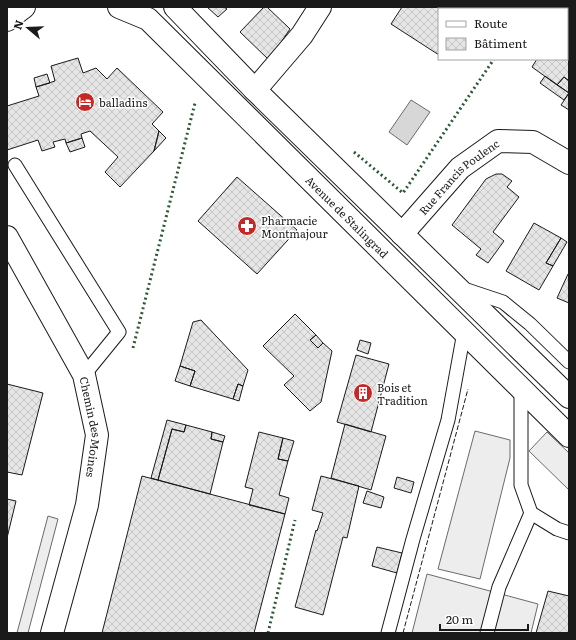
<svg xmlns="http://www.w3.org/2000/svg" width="576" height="640" viewBox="0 0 576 640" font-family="Literata,serif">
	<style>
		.built { fill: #ededed; stroke: #6a6a6a }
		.water { fill: #d7d7d7; stroke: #6a6a6a }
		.building { fill: url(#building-cross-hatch); stroke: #1a1a1a }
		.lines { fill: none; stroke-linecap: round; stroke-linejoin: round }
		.service-casing { stroke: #1a1a1a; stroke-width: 15 }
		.minor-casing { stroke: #1a1a1a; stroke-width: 24 }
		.secondary-casing { stroke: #1a1a1a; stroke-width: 24 }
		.service { stroke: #fff; stroke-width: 13 }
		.minor { stroke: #fff; stroke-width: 22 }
		.secondary { stroke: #fff; stroke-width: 22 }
		.hedge { stroke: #2b5a34; stroke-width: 3; stroke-dasharray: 2 3; stroke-linecap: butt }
		.fence { stroke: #1a1a1a; stroke-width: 1; stroke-dasharray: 5 2; stroke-linecap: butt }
		.labels { text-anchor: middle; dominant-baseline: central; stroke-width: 3; stroke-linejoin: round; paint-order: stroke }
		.poi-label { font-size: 11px; fill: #1a1a1a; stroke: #fff; text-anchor: start }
		.street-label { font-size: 11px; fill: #1a1a1a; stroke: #fff }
	</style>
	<defs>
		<pattern id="building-cross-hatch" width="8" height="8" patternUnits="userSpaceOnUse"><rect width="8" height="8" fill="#e6e6e6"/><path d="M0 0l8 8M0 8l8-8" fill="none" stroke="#c5c5c5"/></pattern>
	</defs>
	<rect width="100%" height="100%" fill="#fff"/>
	<!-- built -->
	<path class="built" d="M475 431 510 440V458L480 579 438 569Z
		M547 432 569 453V490L529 451Z
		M48 516 58 519 28 633H17Z
		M427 574 538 604 531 633H412Z"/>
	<!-- water -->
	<path class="water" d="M411 100 430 112 407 145 389 132Z"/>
	<!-- building -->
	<path class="building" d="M207 7H224L227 9 218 17Z
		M264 7H267L290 29 269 60 240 32Z
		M402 7H445L448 9H439V55L391 24Z
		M550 7H569V20L567 19V9H553Z
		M567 42 569 43V81L564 77 557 85 532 67 537 59H567Z
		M78 58 83 73 96 68 107 79 117 68 163 112 152 124 159 131 154 151 120 187 105 172 118 157 90 131 81 134 82 138 66 143 65 139 53 142 55 147 42 151 38 140 7 150V106L39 96 36 87 55 81 51 66Z
		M47 74 50 83 36 87 34 78Z
		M545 76 569 93 564 100 540 83Z
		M564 77 569 81V93L557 85Z
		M569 93V110L561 105Z
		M159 131 166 138 154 151Z
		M82 138 85 147 70 152 66 143Z
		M496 174H502L512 181 507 187 519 197 493 232 504 241 488 263 476 255 481 249 452 225 486 179Z
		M237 177 297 230 257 274 198 221Z
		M534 223 561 238 546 263 553 266 539 290 506 271Z
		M561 238 567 242 553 266 546 263Z
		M568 274H569V303L557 298Z
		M295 314 316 335 310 340 318 348 323 343 332 351 321 402 310 411 284 385 294 376 263 346Z
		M201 320 248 370 243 386 238 384 233 399 190 386 195 371 180 366 193 322Z
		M316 335 323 343 318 348 310 340Z
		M360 340 371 343 368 354 357 350Z
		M356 355 389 364 371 432 337 422Z
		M180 366 195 371 190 386 175 381Z
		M7 384 43 393 22 475 7 472Z
		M238 384 243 386 239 401 233 399Z
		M167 420 186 425 184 432 172 429 158 480 151 478Z
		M345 424 386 436 371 490 331 478Z
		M186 425 212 432 211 439 223 442 210 494 158 480 172 429 184 432Z
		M212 432 225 436 223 442 211 439Z
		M259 432 283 438 278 459 288 461 279 495 289 498 285 514 249 505 253 489 245 487Z
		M283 438 294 441 288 461 278 459Z
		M142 476 285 514 254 633H102Z
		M321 476 359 486 347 538 343 537 323 615 295 607 316 530 317 531 323 513 312 510Z
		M397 477 414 482 411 493 394 488Z
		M367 491 384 497 381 508 363 503Z
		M7 499 16 501 7 538Z
		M377 547 402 553 397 573 372 566Z
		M548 591 569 596V633H536Z"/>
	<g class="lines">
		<defs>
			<path id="service" d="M15 165 119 332 84 375
				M464 289 503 302 530 324 569 362
				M521 389V485L531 513 557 529 569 533
				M388 633 413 539 448 420 464 332
				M487 633 499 587 531 513"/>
			<g id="minor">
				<path d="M7 20 24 7"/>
				<path d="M255 90 302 35 320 7"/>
				<path id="s1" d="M402 234 460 168 498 141 533 142 569 163"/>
				<path id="s2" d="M7 237 84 375 97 435 87 505 52 633"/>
			</g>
			<g id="secondary">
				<path id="s3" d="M119 7 148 19 569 436"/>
				<path d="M175 7 255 90 569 397"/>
			</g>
		</defs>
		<!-- service casing -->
		<use href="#service" class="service-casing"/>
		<!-- minor casing -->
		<use href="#minor" class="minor-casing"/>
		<!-- secondary casing -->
		<use href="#secondary" class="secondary-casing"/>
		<!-- service -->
		<use href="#service" class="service"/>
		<!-- minor -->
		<use href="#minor" class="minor"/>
		<!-- secondary -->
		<use href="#secondary" class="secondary"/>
		<!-- hedge -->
		<path class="hedge" d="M354 152 403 193 494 59
			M133 348 195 103
			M268 633 295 520"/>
		<!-- fence -->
		<path class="fence" d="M403 633 468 389"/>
	</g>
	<!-- icons -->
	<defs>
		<symbol id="hotel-disc" viewBox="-11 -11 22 22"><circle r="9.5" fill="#c62828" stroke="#fff"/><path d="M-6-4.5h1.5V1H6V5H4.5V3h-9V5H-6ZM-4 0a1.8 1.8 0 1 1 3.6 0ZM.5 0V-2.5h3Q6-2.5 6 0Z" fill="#fff"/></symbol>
		<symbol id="pharmacy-disc" viewBox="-11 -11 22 22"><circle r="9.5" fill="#c62828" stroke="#fff"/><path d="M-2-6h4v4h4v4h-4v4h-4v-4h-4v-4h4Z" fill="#fff"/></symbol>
		<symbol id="building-disc" viewBox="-11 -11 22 22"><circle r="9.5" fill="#c62828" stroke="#fff"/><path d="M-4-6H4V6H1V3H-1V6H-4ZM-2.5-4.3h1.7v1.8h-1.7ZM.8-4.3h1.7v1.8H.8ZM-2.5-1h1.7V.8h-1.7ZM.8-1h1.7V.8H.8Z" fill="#fff"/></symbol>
	</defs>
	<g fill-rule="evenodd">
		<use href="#hotel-disc" x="74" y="91" width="22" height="22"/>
		<use href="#pharmacy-disc" x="236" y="215" width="22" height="22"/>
		<use href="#building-disc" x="352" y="382" width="22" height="22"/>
	</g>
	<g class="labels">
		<!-- poi labels -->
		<g class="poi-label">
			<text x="99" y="102">balladins</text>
			<text x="261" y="220">Pharmacie<tspan x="261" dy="13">Montmajour</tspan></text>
			<text x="377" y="387">Bois et<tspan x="377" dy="13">Tradition</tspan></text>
		</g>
		<!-- street labels -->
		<g class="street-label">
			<text stroke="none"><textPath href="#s1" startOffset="81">Rue Francis Poulenc</textPath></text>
			<text stroke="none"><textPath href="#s3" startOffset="312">Avenue de Stalingrad</textPath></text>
			<text stroke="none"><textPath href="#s2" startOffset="211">Chemin des Moines</textPath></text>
		</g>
	</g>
	<!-- border -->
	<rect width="576" height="640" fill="none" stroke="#1a1a1a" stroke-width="16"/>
	<!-- legend -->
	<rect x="438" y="8" width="130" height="52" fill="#ffffff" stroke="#a3a3a3"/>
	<rect x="446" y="21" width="20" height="6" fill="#ffffff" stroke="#a3a3a3"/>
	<text x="474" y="28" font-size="12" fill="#1a1a1a">Route</text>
	<rect x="446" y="38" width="20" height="12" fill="url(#building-cross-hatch)" stroke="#a3a3a3"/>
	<text x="474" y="48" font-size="12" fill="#1a1a1a">Bâtiment</text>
	<!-- north arrow -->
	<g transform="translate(28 28) rotate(289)" stroke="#ffffff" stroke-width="3" paint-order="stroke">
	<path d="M0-3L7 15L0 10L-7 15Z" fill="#1a1a1a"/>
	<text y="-6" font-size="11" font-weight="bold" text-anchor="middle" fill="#1a1a1a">N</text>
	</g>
	<!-- scale -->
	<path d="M440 624v6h88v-6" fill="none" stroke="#1a1a1a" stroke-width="2"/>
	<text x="446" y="624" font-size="12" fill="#1a1a1a" stroke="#ffffff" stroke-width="3" paint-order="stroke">20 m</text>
</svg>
